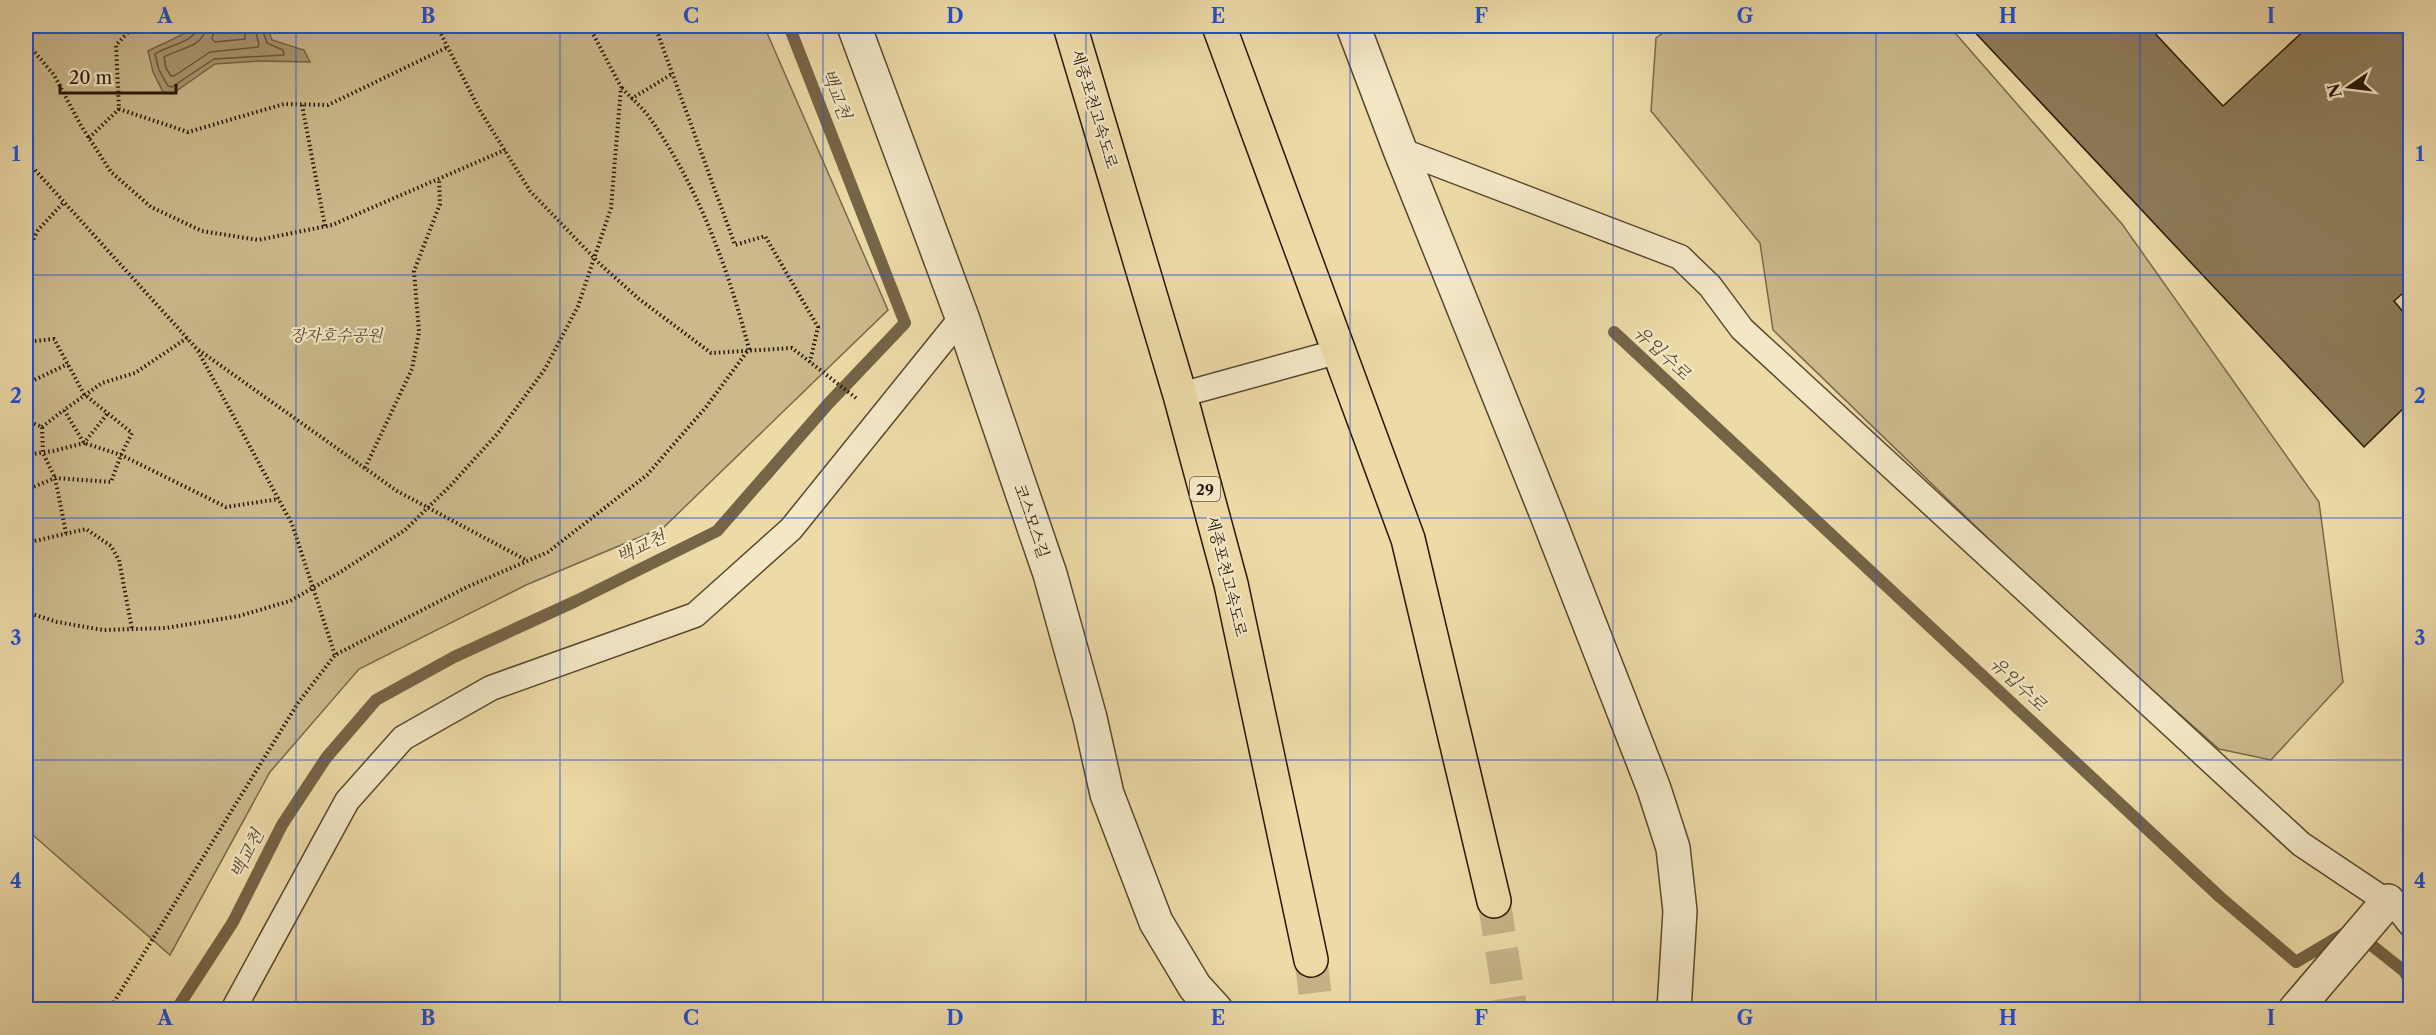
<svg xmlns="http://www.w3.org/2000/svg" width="2436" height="1035" viewBox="0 0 2436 1035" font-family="'Libre Caslon Text','Noto Serif KR',serif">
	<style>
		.green { fill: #cbb98c; stroke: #796849; stroke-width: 1.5 }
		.water { fill: #a99870; stroke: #756446; stroke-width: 1.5 }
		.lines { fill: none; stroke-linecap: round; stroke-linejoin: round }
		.shore { stroke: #68583b; stroke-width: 1.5 }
		.stream { stroke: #756446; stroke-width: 12 }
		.building { fill: #8d7c5a; stroke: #271706; stroke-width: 1.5 }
		.highway-tunnel { stroke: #c5b387; stroke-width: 33; stroke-dasharray: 33 16; stroke-linecap: butt }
		.lane-casing { stroke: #58482e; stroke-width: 27 }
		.street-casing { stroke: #58482e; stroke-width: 36 }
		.highway-casing { stroke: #271706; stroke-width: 36 }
		.path { stroke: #271706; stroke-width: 4; stroke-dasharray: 1.5 3; stroke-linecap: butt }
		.lane { stroke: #f3e7c6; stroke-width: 24 }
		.street { stroke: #f3e7c6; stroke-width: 33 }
		.highway { stroke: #ecdaa7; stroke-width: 33 }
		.grid { fill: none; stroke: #1d4ed8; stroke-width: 1.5; stroke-opacity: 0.55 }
		.labels { text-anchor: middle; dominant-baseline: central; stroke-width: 4.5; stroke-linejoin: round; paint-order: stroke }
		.shield { fill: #f3e7c6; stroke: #645540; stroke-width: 1.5 }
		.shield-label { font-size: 15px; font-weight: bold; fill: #271706 }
		.street-label { font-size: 16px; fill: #271706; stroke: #f3e7c6 }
		.park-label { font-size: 16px; font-style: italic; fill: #58482e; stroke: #f3e7c6 }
		.water-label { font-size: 18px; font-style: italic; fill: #5b4b30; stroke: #f3e7c6 }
		.neatline { fill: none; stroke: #1d4ed8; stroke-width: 2 }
		.grid-label { font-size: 20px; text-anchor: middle; font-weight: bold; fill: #1d4ed8 }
	</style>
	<rect width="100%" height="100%" fill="#ecdaa7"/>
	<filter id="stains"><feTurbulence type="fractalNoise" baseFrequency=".00333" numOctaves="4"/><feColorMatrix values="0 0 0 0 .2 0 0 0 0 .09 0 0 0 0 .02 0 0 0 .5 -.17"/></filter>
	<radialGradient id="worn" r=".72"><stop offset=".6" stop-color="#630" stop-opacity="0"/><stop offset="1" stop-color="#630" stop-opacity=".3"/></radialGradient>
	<!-- green -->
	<path class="green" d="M26 26H764L888 310 664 527 526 585 359 669 270 772 170 955 26 829Z
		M1673 26H1949L2122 224 2319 502 2343 682 2271 760 2219 749 2061 609 1773 330 1760 243 1651 111 1656 38Z"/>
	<!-- water -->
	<path class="water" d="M194 26H267L272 40 304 50 310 62 258 61 215 64 172 94 163 92 153 72 148 51C161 44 186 35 194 26Z"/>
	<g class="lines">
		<!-- shore -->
		<path class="shore" d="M198 26C196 42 168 45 155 54L159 70 168 86 172 87 214 59 284 55 283 50 267 43 261 26
			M206 26C204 48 179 48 164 57L166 68 171 76H174L210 52 258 47 259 44 254 26
			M215 26 212 39 215 42 245 39V26"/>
		<!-- stream -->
		<path class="stream" d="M1614 332 2220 897 2296 962 2345 933
			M2360 936 2404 971 2410 981
			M176 1010 233 922 282 825 326 758 376 700 454 657 576 601 717 531 828 404 905 323 789 26"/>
	</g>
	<!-- building -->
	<path class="building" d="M1969 26H2148L2223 106 2309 26H2410V287L2394 301 2410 320V402L2364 447Z"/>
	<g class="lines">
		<!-- highway-tunnel -->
		<path class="highway-tunnel" d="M1494 901 1511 1010
			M1311 960 1317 1010"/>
		<defs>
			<path id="lane" d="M1400 150 1680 257 1710 286 1742 329 2301 844 2398 909 2410 924
				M1180 395 1340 351
				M233 1010 347 801 403 738 491 688 695 615 791 529 962 317"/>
			<path id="street" d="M854 26 962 317 1050 574 1090 718 1107 794 1156 922 1195 987 1216 1010
				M1353 26 1400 150 1547 515 1654 789 1673 848 1680 911 1674 1010
				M2295 1010 2388 901"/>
			<path id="highway" d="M1070 26 1180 395 1231 584 1311 960
				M1219 26 1408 539 1494 901"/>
		</defs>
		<!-- lane casing -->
		<use href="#lane" class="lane-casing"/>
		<!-- street casing -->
		<use href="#street" class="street-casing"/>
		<!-- highway casing -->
		<use href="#highway" class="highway-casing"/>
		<!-- path -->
		<path class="path" d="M134 26 116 45 119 109 188 132 284 104 328 105 448 47
			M437 26 479 109 530 191 601 265 639 299 711 353 792 348 856 398
			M655 26 735 245 765 236 818 327 810 362
			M26 42 54 75 80 124 111 172 151 207 202 231 258 240 332 225 505 150
			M631 99 672 74
			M302 105 325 226
			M89 138 119 109
			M26 160 196 348 397 491 526 560
			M187 338 135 373 102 383 64 410 84 443 121 455 226 507 279 499
			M26 342 54 339 84 394 132 433 121 455 111 482 55 478 26 490
			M28 342 30 246 38 230 64 202
			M198 351 292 524 335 655
			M26 380 32 381 68 364
			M26 420 42 427 43 453 55 478 66 533
			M42 427 64 410
			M26 455 53 451 84 443 108 413
			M365 468 412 369 419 332 414 271 440 204 439 179
			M26 543 86 529 111 546 119 560 132 629
			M26 612 57 622 103 630 166 628 239 616 290 601 342 571 405 530 451 485 498 433 545 369 578 306 611 208 621 87 589 26
			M109 1010 298 703 335 655 467 587 548 552 647 475 706 407 749 349C728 268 698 186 649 117 641 106 630 97 621 87"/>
		<!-- lane -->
		<use href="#lane" class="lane"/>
		<!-- street -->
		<use href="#street" class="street"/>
		<!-- highway -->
		<use href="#highway" class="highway"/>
	</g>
	<!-- grid -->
	<path class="grid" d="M296 26V1010M560 26V1010M823 26V1010M1086 26V1010M1350 26V1010M1613 26V1010M1876 26V1010M2140 26V1010M26 275H2410M26 518H2410M26 760H2410"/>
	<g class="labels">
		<!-- shield labels -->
		<rect class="shield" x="1190" y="477" width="30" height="24" rx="4.5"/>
		<g class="shield-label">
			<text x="1205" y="489">29</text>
		</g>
		<!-- street labels -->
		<g class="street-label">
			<text transform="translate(1095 109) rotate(73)">세종포천고속도로</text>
			<text transform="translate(1032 521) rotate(71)">코스모스길</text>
			<text transform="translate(1227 576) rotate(76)">세종포천고속도로</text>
		</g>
		<!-- park labels -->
		<g class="park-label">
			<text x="336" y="335">장자호수공원</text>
		</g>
		<!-- water labels -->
		<g class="water-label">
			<text transform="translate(836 94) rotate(69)">백교천</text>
			<text transform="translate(1662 353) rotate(43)">유입수로</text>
			<text transform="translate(641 547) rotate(-26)">백교천</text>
			<text transform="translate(2018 684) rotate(43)">유입수로</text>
			<text transform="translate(247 854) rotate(-63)">백교천</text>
		</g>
	</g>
	<!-- margin -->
	<rect width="2436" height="1035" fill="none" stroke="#ecdaa7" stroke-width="66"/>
	<!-- north arrow -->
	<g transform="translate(2349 87) rotate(256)" stroke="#f3e7c6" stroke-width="4.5" paint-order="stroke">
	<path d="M0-4.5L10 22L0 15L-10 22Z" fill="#271706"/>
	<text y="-9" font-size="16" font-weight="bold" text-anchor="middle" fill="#271706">N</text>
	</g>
	<!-- scale -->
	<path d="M60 84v9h116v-9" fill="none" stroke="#271706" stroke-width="3"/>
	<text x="69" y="84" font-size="18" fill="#271706" stroke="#f3e7c6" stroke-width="4.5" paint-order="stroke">20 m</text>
	<rect x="33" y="33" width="2370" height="969" class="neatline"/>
	<g class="grid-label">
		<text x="165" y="23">A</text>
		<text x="428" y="23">B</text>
		<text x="691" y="23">C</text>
		<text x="955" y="23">D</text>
		<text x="1218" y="23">E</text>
		<text x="1481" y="23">F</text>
		<text x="1745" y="23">G</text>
		<text x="2008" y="23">H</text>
		<text x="2271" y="23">I</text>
		<text x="16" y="161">1</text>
		<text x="2420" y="161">1</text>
		<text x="16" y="403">2</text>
		<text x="2420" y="403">2</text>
		<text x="16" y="645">3</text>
		<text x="2420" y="645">3</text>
		<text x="16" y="888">4</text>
		<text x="2420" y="888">4</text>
		<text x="165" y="1025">A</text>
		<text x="428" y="1025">B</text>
		<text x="691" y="1025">C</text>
		<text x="955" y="1025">D</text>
		<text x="1218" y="1025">E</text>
		<text x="1481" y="1025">F</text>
		<text x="1745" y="1025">G</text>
		<text x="2008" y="1025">H</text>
		<text x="2271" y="1025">I</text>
	</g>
	<rect width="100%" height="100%" filter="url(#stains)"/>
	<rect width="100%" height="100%" fill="url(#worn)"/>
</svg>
